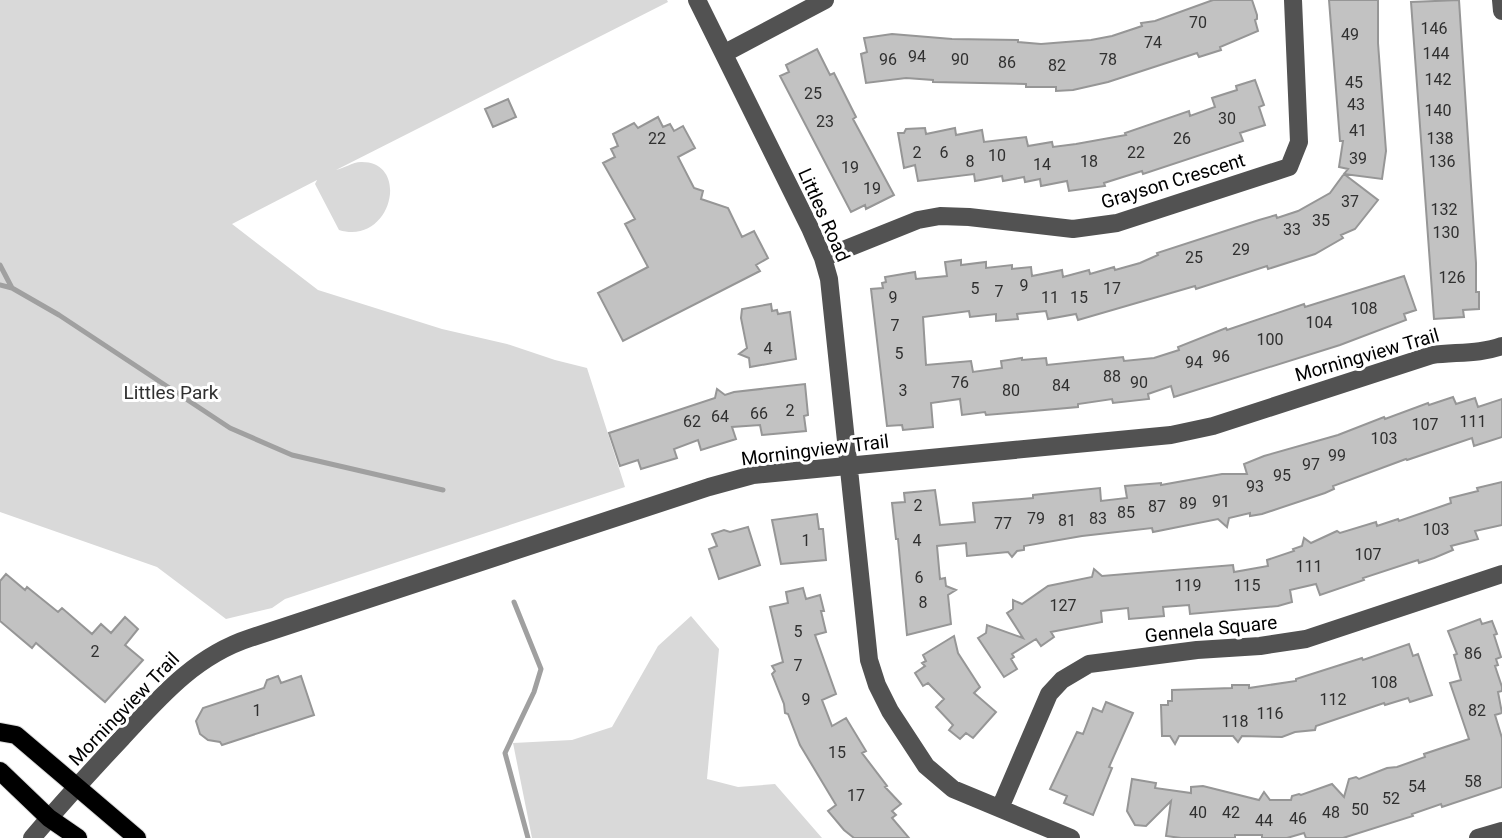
<svg xmlns="http://www.w3.org/2000/svg" width="1502" height="838" viewBox="0 0 1502 838" font-family="Roboto,sans-serif">
	<style>
		.green { fill: #d9d9d9 }
		.lines { fill: none; stroke-linecap: round; stroke-linejoin: round }
		.stream { stroke: #a0a0a0; stroke-width: 5 }
		.building { fill: #c2c2c2; stroke: #969696; stroke-width: 2 }
		.major-casing { stroke: #dbdbdb; stroke-width: 20 }
		.minor { stroke: #525252; stroke-width: 18 }
		.major { stroke: #000; stroke-width: 18 }
		.labels { text-anchor: middle; dominant-baseline: central; stroke-width: 6; stroke-linejoin: round; paint-order: stroke }
		.number-label { font-size: 16px; fill: #303030 }
		.street-label { font-size: 19px; fill: #000; stroke: #fff }
		.park-label { font-size: 19px; fill: #303030; stroke: #fff }
	</style>
	<rect width="100%" height="100%" fill="#fff"/>
	<!-- green -->
	<path class="green" d="M0 0H667L668 2 336 170C342 169 353 162 361 162 411 161 392 246 339 230L315 184 317 180 232 224 318 290 442 329 507 344 555 360 587 368 625 487 285 599 272 608 226 619 157 567 0 512Z
		M691 616 719 649 707 779 738 787 775 784 822 838H532L513 743 572 740 612 727 658 646Z"/>
	<g class="lines">
		<!-- stream -->
		<path class="stream" d="M0 265 12 288 59 315 230 428 292 455 443 490
			M0 285 12 288
			M514 602 541 669 534 692 505 753 528 838"/>
	</g>
	<!-- building -->
	<path class="building" d="M1213 0H1252L1257 15V19L1255 20 1258 31 1220 47 1221 50 1199 57 1197 53 1108 82 1073 90 1056 91V87H1026V84L933 82V80L906 78 866 83 861 54 867 52 864 38 892 34 952 39 1018 40V42L1041 44 1091 40 1112 36 1142 26 1141 23 1155 21Z
		M1329 0H1378V43L1386 151 1382 179 1344 174 1348 169 1339 167 1343 141H1340Z
		M1459 0 1476 263V292H1479V309L1463 310 1464 317 1434 319 1411 2Z
		M817 49 830 75 834 73 856 117 853 119 894 195 866 209 865 205 851 212 780 76 789 72 786 65Z
		M1255 80 1264 105 1259 107 1265 125 1240 133 1243 141 1143 174 1142 171 1104 183 1105 186 1069 191 1067 181 1041 186 1040 179 1025 182 1024 177 1003 181 1002 176 975 181 974 174 918 181 915 165 904 168 898 133H904L906 129 925 128 926 134 955 128 956 135 982 130 984 142 1026 137 1028 146 1052 142 1053 147 1076 144 1126 135 1125 133 1189 111 1190 116 1215 107 1212 98 1237 90 1236 86Z
		M508 99 516 117 493 127 485 109Z
		M658 117 663 127 670 124 674 131 683 126 695 148 678 157 694 188 703 191 701 199 728 208 742 237 754 231 768 258 756 265 760 271 623 341 598 293 648 267 625 224 635 219 603 163 615 157 611 149 618 146 613 134 634 123 638 128Z
		M1344 174 1378 200 1355 229 1341 235 1343 238 1315 254 1268 269 1267 266 1196 289 1195 286 1078 320 1076 314 1048 319 1046 311 1017 314 1018 319 996 321V314L970 317 969 311 923 317 926 365 971 361 973 372 1002 368 1001 361 1022 358V360L1046 358 1047 365 1123 357 1124 361 1154 358 1179 350 1178 347 1226 328 1227 330 1304 304 1305 307 1404 276 1416 310 1404 314 1406 320 1340 345 1174 397 1171 386 1148 394 1149 399 1113 403 1112 399 1078 404V407L986 415 985 412 962 415 960 399 931 403 933 427 903 430 902 425 887 426 871 289 883 288 882 283 886 282 885 277 915 272 916 279 947 276 945 262 961 260V265L986 262V268L1012 265V269L1031 267 1032 276 1062 270 1063 277 1089 270 1090 274 1114 267 1115 270 1140 263 1158 255 1157 253 1259 220 1276 215 1277 218 1298 211 1330 193Z
		M771 304 772 311 777 310 778 314 790 312 796 359 750 367 749 358 739 354 747 348 741 318 742 309Z
		M805 384 808 415 804 416 806 431 762 435 760 425 732 427 736 439 701 450 698 440 674 449 677 458 641 469 638 460 620 466 609 433 715 398 717 389 725 395 734 392Z
		M1453 397 1456 404 1475 398 1478 407 1502 399V437L1474 446 1472 438 1407 460 1406 459 1333 486 1334 489 1325 493 1262 514 1250 516V513L1229 518 1227 527 1218 519 1153 532 1152 528 1082 536 1024 546V550L1017 551 1012 557 1008 552 967 556 966 543 937 546 940 579 945 578 946 586 956 590 948 595 951 624 907 635 898 539H896L892 503 905 502 904 493 935 490 940 525 975 522 973 503 1033 498V495L1100 488 1101 501 1127 498 1125 486 1161 483V485L1222 474H1247L1244 464 1264 456 1338 435 1384 417 1385 419 1428 403 1429 405Z
		M1502 482V525L1475 531 1478 539 1451 546 1453 550 1434 558 1419 563 1418 560 1363 578 1364 580 1320 595 1316 584 1290 590 1292 602 1278 606 1190 614 1189 605 1163 607 1164 616 1129 619 1128 608 1101 611 1102 622 1051 632 1054 637 1041 646 1036 639 1012 654 1014 657 1011 659 1017 669 1004 677 978 638 986 633 987 625 1023 638 1007 613 1013 609V600L1022 604 1048 586 1092 577 1094 569 1102 576 1233 565 1234 572 1268 566 1267 560 1294 551 1293 549 1302 546 1304 538 1311 543 1337 531 1340 533 1376 522 1377 526 1398 519 1399 521 1451 503 1450 498 1478 491 1477 488Z
		M817 514 819 529H823L826 560 781 564 772 520Z
		M748 527 760 565 719 579 709 549 717 546 712 534 724 530 730 532Z
		M6 574 25 590 27 587 58 612 62 608 92 634 101 624 111 633 125 617 138 629 125 645 143 660 105 702 36 643 32 648 0 621V581Z
		M803 588 806 599 820 595 824 611H821L826 632 815 635 836 694 822 700 832 726 846 718 866 751 862 753 887 786 885 787 901 804 892 811 896 815 892 818 909 838H854L844 830 828 811 836 805 800 745 788 714 785 713 784 704 772 674 775 671 772 666 783 662 770 607 788 603 786 592Z
		M1480 619 1482 624 1492 621 1497 634 1494 635 1501 657 1496 659 1498 665 1495 666 1502 687V691L1498 692 1502 713 1495 715 1502 738V787L1442 807 1441 804 1412 814 1413 816 1343 838H1306L1304 833 1287 838H1262V835H1235V838H1181L1166 836 1171 801 1146 826 1135 825 1127 811 1132 779 1156 783 1155 788 1191 793V787L1203 786 1259 800 1264 792 1270 800H1291L1292 796 1299 794 1301 795 1332 784 1344 797 1349 779 1356 777 1359 779 1387 768 1397 767 1425 757 1424 754 1469 739 1450 683 1461 680 1454 655 1457 654 1448 631Z
		M954 636 958 653 980 687 974 693 996 712 973 738 966 733 960 739 949 730 953 725 936 707 944 699 928 683 923 686 915 673 925 666 922 663 926 661 923 655Z
		M1409 644 1413 656 1418 654 1432 695 1410 702 1408 698 1385 705 1384 703 1316 726 1315 730 1295 732 1282 737 1242 736 1238 742 1233 736H1179L1175 744 1170 736H1162L1161 705H1168V701H1172V690L1232 688V685H1249V688L1296 681V679L1362 658 1363 660Z
		M278 676 281 683 301 676 314 715 222 745 220 742 208 740 200 734 196 721 203 708 264 688 267 680Z
		M1106 702 1133 713 1109 767 1112 768 1093 815 1064 803 1067 796 1050 789 1077 732 1083 734 1093 708 1102 712Z"/>
	<g class="lines">
		<defs>
			<path id="major" d="M0 732 16 735 137 838
				M0 771 49 818 78 838"/>
		</defs>
		<!-- major casing -->
		<use href="#major" class="major-casing"/>
		<!-- minor -->
		<path class="minor" d="M697 0 810 228 823 258 829 279 869 660 877 685 890 711 926 766 953 789 1071 838
			M1501 0 1502 11
			M725 53 825 0
			M823 258 918 220 940 216 969 217 1073 229 1117 223 1289 167 1299 142 1293 0
			M1000 808 1049 694 1062 680 1089 664 1197 650 1260 646 1306 639 1502 574
			M32 838C61 804 91 771 122 738 160 697 195 656 250 638L709 487 753 475 1171 435 1213 426 1432 355C1455 352 1481 354 1502 346
			M1478 838 1502 831"/>
		<!-- major -->
		<use href="#major" class="major"/>
	</g>
	<g class="labels">
		<!-- number labels -->
		<g class="number-label">
			<text x="1198" y="22">70</text>
			<text x="1434" y="28">146</text>
			<text x="1350" y="34">49</text>
			<text x="1153" y="42">74</text>
			<text x="1436" y="53">144</text>
			<text x="917" y="56">94</text>
			<text x="888" y="59">96</text>
			<text x="960" y="59">90</text>
			<text x="1108" y="59">78</text>
			<text x="1007" y="62">86</text>
			<text x="1057" y="65">82</text>
			<text x="1438" y="79">142</text>
			<text x="1354" y="82">45</text>
			<text x="813" y="93">25</text>
			<text x="1356" y="104">43</text>
			<text x="1438" y="110">140</text>
			<text x="1227" y="118">30</text>
			<text x="825" y="121">23</text>
			<text x="1358" y="130">41</text>
			<text x="657" y="138">22</text>
			<text x="1182" y="138">26</text>
			<text x="1440" y="138">138</text>
			<text x="917" y="152">2</text>
			<text x="944" y="152">6</text>
			<text x="1136" y="152">22</text>
			<text x="997" y="155">10</text>
			<text x="1358" y="158">39</text>
			<text x="970" y="161">8</text>
			<text x="1089" y="161">18</text>
			<text x="1442" y="161">136</text>
			<text x="1042" y="164">14</text>
			<text x="850" y="167">19</text>
			<text x="872" y="188">19</text>
			<text x="1350" y="201">37</text>
			<text x="1444" y="209">132</text>
			<text x="1321" y="220">35</text>
			<text x="1292" y="229">33</text>
			<text x="1446" y="232">130</text>
			<text x="1241" y="249">29</text>
			<text x="1194" y="257">25</text>
			<text x="1452" y="277">126</text>
			<text x="1024" y="285">9</text>
			<text x="975" y="288">5</text>
			<text x="1112" y="288">17</text>
			<text x="999" y="291">7</text>
			<text x="893" y="297">9</text>
			<text x="1050" y="297">11</text>
			<text x="1079" y="297">15</text>
			<text x="1364" y="308">108</text>
			<text x="1319" y="322">104</text>
			<text x="895" y="325">7</text>
			<text x="1270" y="339">100</text>
			<text x="768" y="348">4</text>
			<text x="899" y="353">5</text>
			<text x="1221" y="356">96</text>
			<text x="1194" y="362">94</text>
			<text x="1112" y="376">88</text>
			<text x="960" y="382">76</text>
			<text x="1139" y="382">90</text>
			<text x="1061" y="385">84</text>
			<text x="903" y="390">3</text>
			<text x="1011" y="390">80</text>
			<text x="790" y="410">2</text>
			<text x="759" y="413">66</text>
			<text x="720" y="416">64</text>
			<text x="692" y="421">62</text>
			<text x="1473" y="421">111</text>
			<text x="1425" y="424">107</text>
			<text x="1384" y="438">103</text>
			<text x="1337" y="455">99</text>
			<text x="1311" y="464">97</text>
			<text x="1282" y="475">95</text>
			<text x="1255" y="486">93</text>
			<text x="1221" y="501">91</text>
			<text x="1188" y="503">89</text>
			<text x="918" y="505">2</text>
			<text x="1157" y="506">87</text>
			<text x="1126" y="512">85</text>
			<text x="1036" y="518">79</text>
			<text x="1098" y="518">83</text>
			<text x="1067" y="520">81</text>
			<text x="1003" y="523">77</text>
			<text x="1436" y="529">103</text>
			<text x="806" y="540">1</text>
			<text x="917" y="540">4</text>
			<text x="1368" y="554">107</text>
			<text x="1309" y="566">111</text>
			<text x="919" y="577">6</text>
			<text x="1188" y="585">119</text>
			<text x="1247" y="585">115</text>
			<text x="923" y="602">8</text>
			<text x="1063" y="605">127</text>
			<text x="798" y="631">5</text>
			<text x="95" y="651">2</text>
			<text x="1473" y="653">86</text>
			<text x="798" y="665">7</text>
			<text x="1384" y="682">108</text>
			<text x="806" y="699">9</text>
			<text x="1333" y="699">112</text>
			<text x="257" y="710">1</text>
			<text x="1477" y="710">82</text>
			<text x="1270" y="713">116</text>
			<text x="1235" y="721">118</text>
			<text x="837" y="752">15</text>
			<text x="1473" y="781">58</text>
			<text x="1417" y="786">54</text>
			<text x="856" y="795">17</text>
			<text x="1391" y="798">52</text>
			<text x="1360" y="809">50</text>
			<text x="1198" y="812">40</text>
			<text x="1231" y="812">42</text>
			<text x="1331" y="812">48</text>
			<text x="1298" y="818">46</text>
			<text x="1264" y="820">44</text>
		</g>
		<!-- street labels -->
		<g class="street-label">
			<text transform="translate(1173 181) rotate(-17)">Grayson Crescent</text>
			<text transform="translate(824 215) rotate(66)">Littles Road</text>
			<text transform="translate(1367 355) rotate(-16)">Morningview Trail</text>
			<text transform="translate(815 450) rotate(-7)">Morningview Trail</text>
			<text transform="translate(1211 629) rotate(-6)">Gennela Square</text>
			<text transform="translate(124 709) rotate(-46)">Morningview Trail</text>
		</g>
		<!-- park labels -->
		<g class="park-label">
			<text x="171" y="392">Littles Park</text>
		</g>
	</g>
</svg>
